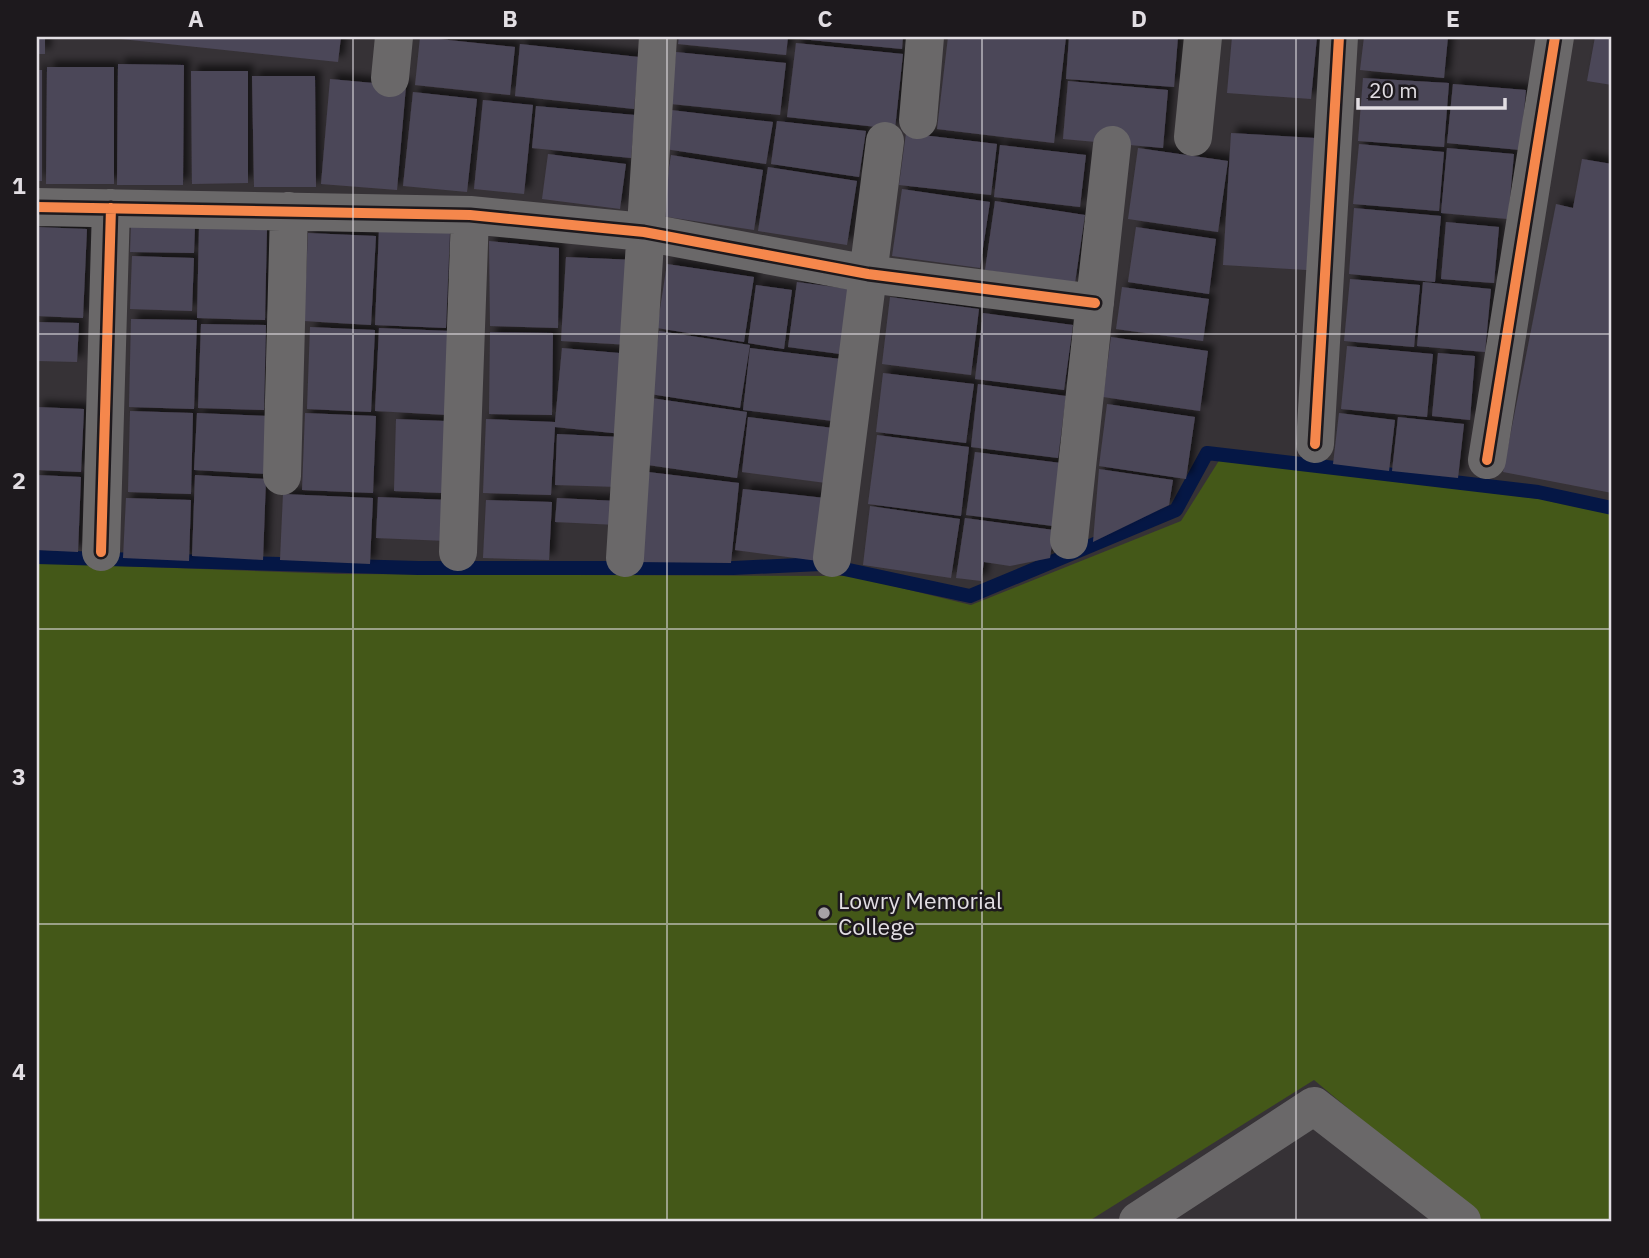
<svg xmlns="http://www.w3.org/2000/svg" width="1649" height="1258" viewBox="0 0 1649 1258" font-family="'IBM Plex Sans',sans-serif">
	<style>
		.green { fill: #445818 }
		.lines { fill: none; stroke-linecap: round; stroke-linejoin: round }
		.stream { stroke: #051745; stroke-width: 14 }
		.building { fill: #4c4758; filter: url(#shadow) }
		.minor { stroke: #6a6869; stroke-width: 38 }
		.cycleway-casing { stroke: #1d191d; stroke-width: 15 }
		.cycleway { stroke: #f5874c; stroke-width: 10 }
		.grid { fill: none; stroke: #e2dee3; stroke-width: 2; stroke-opacity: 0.55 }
		.poi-dot { fill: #a6a2a6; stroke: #1d191d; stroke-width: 2.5 }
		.labels { text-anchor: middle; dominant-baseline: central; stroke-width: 5; stroke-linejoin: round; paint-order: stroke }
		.poi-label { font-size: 23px; fill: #e2dee3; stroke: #1d191d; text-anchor: start }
		.neatline { fill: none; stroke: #e2dee3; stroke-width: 2.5 }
		.grid-label { font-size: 23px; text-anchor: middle; font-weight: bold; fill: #e2dee3 }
	</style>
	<defs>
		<filter id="shadow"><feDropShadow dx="6" dy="-6" stdDeviation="3.5" flood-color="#0009"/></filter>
	</defs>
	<rect width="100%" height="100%" fill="#363236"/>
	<!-- green -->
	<path class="green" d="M1220 459 1540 499 1612 514V1221H1483L1314 1080 1089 1221H37V563L338 574 852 576 971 605 1181 521Z"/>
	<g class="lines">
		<!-- stream -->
		<path class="stream" d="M37 557 418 568H733L821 564 970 596 1176 510 1207 453 1538 492 1612 508"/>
	</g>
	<!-- building -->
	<path class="building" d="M37 37H45V54H37Z
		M121 37H341L338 62 121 39Z
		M420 37 515 47 510 95 415 85Z
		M679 37H788L786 55 678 44Z
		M800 37H903L902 49 800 39Z
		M948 37H1066L1054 143 937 129Z
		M1069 37H1178L1174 87 1066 79Z
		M1232 37H1317L1311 99 1227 93Z
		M1364 37H1448L1444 78 1360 70Z
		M1595 37H1612V85L1587 81Z
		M796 43 903 54 895 129 787 117Z
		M520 44 639 57 634 109 515 96Z
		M676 52 786 63 780 115 671 104Z
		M118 64 184 65 183 185H117Z
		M47 67H114V184H46Z
		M37 70H42V181H37Z
		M191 71H248V183L192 184Z
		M252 76H315L316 187H254Z
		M1363 78 1449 83 1444 147 1358 141Z
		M330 79 406 86 397 190 321 184Z
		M1068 81 1168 90 1163 148 1063 139Z
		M1453 84 1526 90 1520 150 1447 143Z
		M413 92 477 99 467 192 403 186Z
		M483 100 533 105 524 194 474 189Z
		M536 106 635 115 631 158 532 148Z
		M671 110 773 122 766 164 665 149Z
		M777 121 866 131 859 177 771 164Z
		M906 133 997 144 991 195 899 185Z
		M1231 133 1315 138 1307 270 1223 265Z
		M1359 144 1444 152 1439 211 1353 204Z
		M1000 145 1086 155 1080 207 994 197Z
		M1138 148 1228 161 1218 232 1128 219Z
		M1447 148 1514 154 1508 219 1441 213Z
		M548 154 626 164 620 209 542 199Z
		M671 155 763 170 754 230 661 216Z
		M1582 159 1612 164V493L1503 472 1556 204 1573 208Z
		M768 167 857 181 847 245 758 231Z
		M902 189 990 202 980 268 892 256Z
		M995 201 1085 215 1075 283 985 270Z
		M1354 208 1441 216 1435 282 1349 274Z
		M1446 222 1499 227 1494 283 1441 279Z
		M131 225 195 227 194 253 130 252Z
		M37 227 87 229 83 318 37 316Z
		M199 227 267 229 265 320 197 318Z
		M1136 227 1216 239 1209 294 1128 282Z
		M379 229 450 232 446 328 375 325Z
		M308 233 376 236 371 325 304 321Z
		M489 241 559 248 558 328 490 326Z
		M132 256 194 258 192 311 130 309Z
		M566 257 636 260 631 345 561 341Z
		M667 264 754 277 744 342 657 328Z
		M1350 279 1420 285 1414 347 1344 341Z
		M797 282 849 289 840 354 788 347Z
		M1423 282 1491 289 1485 352 1417 346Z
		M756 285 792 290 784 349 748 343Z
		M1122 287 1209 299 1203 341 1116 329Z
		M890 297 979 309 971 375 882 364Z
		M983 313 1073 325 1064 390 975 379Z
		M131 319 197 320 194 409 129 407Z
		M37 322 79 323 77 362 37 361Z
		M201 324 266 325 264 410 198 408Z
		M310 327 375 330 371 412 307 409Z
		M379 328 451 331 448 415 375 411Z
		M659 331 750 345 740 408 650 394Z
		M490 332 553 333 552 415 489 414Z
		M1111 337 1208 351 1200 411 1103 397Z
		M1347 346 1433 354 1427 417 1341 409Z
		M562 348 631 354 622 434 555 427 551 495 483 493 486 419 555 422Z
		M750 348 841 359 833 421 743 410Z
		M1438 353 1475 356 1470 420 1432 416Z
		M883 373 974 384 966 443 876 432Z
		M978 384 1066 396 1058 458 971 447Z
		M651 398 747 412 737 478 641 464Z
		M1107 404 1195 417 1186 479 1099 466Z
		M37 407 84 409 81 472 37 470Z
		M130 411 193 413 191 494 128 492Z
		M197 413 269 416 267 474 194 470Z
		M305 413 376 416 373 493 302 490Z
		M1339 413 1395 420 1389 471 1333 464Z
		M748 417 833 428 826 483 742 472Z
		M1398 417 1464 424 1458 478 1392 471Z
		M396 419 446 421 443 493 394 491Z
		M557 434 621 437 618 487 555 485Z
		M877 435 969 447 961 516 868 504Z
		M975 452 1061 463 1053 526 966 515Z
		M1099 469 1173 480 1169 505 1093 542Z
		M640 471 739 483 731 563 637 562Z
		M37 475 81 477 78 552 37 550Z
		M195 475 266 479 263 560 192 556Z
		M743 489 825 498 818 561 735 550Z
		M283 494 373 498 370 564 280 560Z
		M378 497 449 500 447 541 376 538Z
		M126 498 191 500 189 561 123 558Z
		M557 498 618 501 617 525 555 522Z
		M486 500 552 502 549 560 483 558Z
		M870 506 960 519 951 578 863 565Z
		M965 518 1054 530 1050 558 1010 566 984 562 981 581 956 578Z"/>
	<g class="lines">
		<!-- minor -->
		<path class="minor" d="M390 78 394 37
			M918 120 925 37
			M1193 137 1203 37
			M37 207 470 215 644 232 868 274 1095 303
			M1315 444 1339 37
			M1487 460 1555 37
			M282 476 289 211
			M1069 540 1112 145
			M101 552 111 208
			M458 552 470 215
			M625 558 658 37
			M832 558 885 141
			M1138 1221 1314 1106 1462 1221"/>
		<defs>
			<path id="cycleway" d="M37 207 470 215 644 232 868 274 1095 303
				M1315 444 1339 37
				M1487 460 1555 37
				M101 552 111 208"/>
		</defs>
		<!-- cycleway casing -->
		<use href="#cycleway" class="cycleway-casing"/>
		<!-- cycleway -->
		<use href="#cycleway" class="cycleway"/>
	</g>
	<!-- grid -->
	<path class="grid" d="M353 37V1221M667 37V1221M982 37V1221M1296 37V1221M37 334H1612M37 629H1612M37 924H1612"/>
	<!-- markers -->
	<circle class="poi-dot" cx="824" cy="913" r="7"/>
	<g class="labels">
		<!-- poi labels -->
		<g class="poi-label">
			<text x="838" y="900">Lowry Memorial<tspan x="838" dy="26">College</tspan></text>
		</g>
	</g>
	<!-- border -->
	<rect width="1649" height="1258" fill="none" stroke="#1d191d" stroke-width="77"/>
	<!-- scale -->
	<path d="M1358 98v10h147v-10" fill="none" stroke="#e2dee3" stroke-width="3.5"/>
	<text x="1369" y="98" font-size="21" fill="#e2dee3" stroke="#1d191d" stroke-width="5" paint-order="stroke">20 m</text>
	<rect x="38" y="38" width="1572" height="1182" class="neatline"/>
	<g class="grid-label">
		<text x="196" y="27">A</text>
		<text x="510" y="27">B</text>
		<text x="825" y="27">C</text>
		<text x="1139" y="27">D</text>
		<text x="1453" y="27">E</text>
		<text x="19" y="194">1</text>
		<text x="19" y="489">2</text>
		<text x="19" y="785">3</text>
		<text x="19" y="1080">4</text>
	</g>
</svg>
